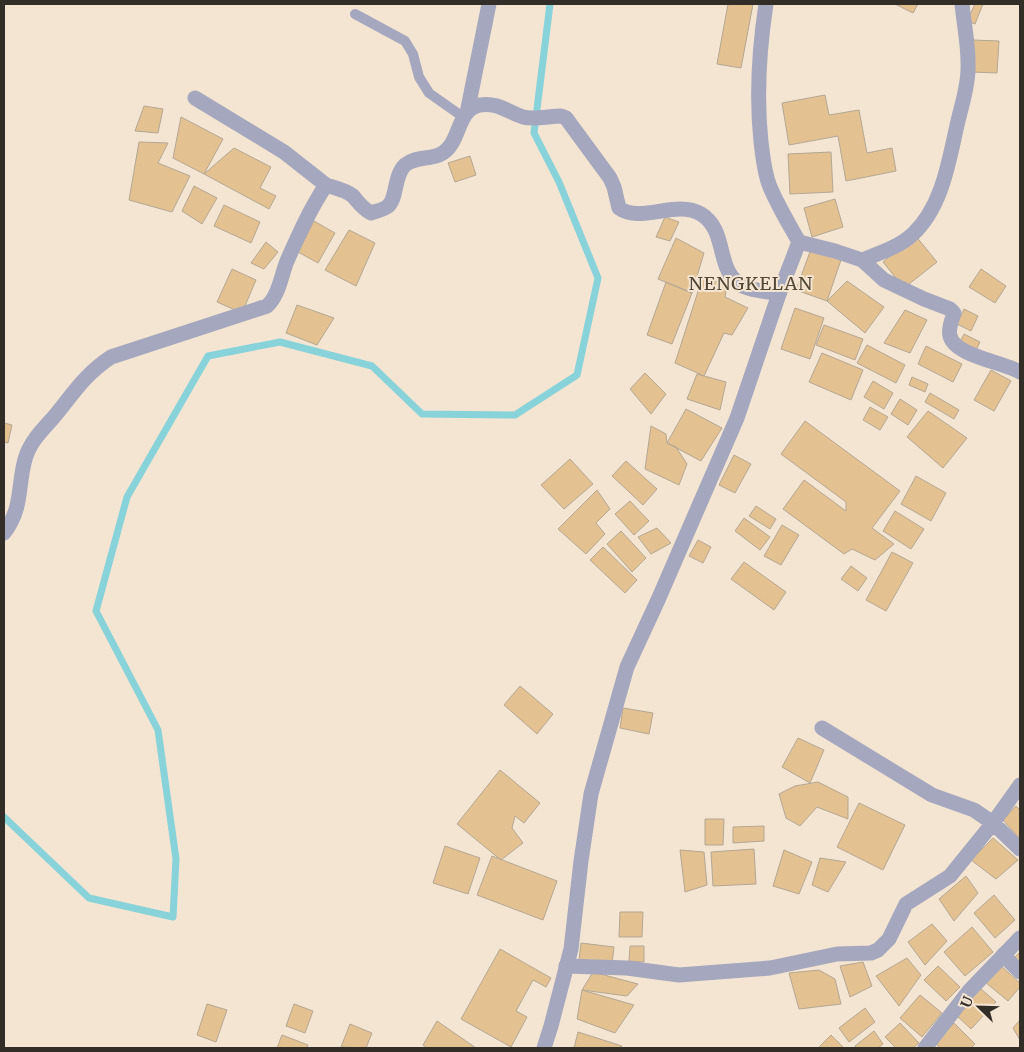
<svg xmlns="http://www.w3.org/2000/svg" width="1024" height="1052" viewBox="0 0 1024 1052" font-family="Merriweather,serif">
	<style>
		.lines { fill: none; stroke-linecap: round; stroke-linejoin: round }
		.stream { stroke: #88d2da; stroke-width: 7 }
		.building { fill: #e3c191; stroke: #b4a794 }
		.service { stroke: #a5a7be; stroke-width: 10 }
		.minor { stroke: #a5a7be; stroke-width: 15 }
		.tertiary { stroke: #a5a7be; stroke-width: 15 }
		.labels { text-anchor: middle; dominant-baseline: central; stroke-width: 4; stroke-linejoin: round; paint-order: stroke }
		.quarter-label { font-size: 18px; letter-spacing: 1px; fill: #524736; stroke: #f3e5d1 }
	</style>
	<rect width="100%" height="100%" fill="#f3e5d1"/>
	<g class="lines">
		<!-- stream -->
		<path class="stream" d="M4 817 89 898 173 917 176 859 158 730 96 611 127 497 208 356 280 342 372 366 422 414 515 415 577 375 598 278 559 182 534 133 550 4"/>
	</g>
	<!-- building -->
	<path class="building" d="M728 4H753L741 68 717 64Z
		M895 4H918L913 13Z
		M975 4H983L975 24 967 21Z
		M973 40 999 41 997 73 971 72Z
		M825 95 829 115 859 110 867 153 892 148 896 171 846 181 838 136 789 145 782 103Z
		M144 106 163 109 158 133 135 131Z
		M181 117 223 139 204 174 173 158Z
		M139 142 168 143 158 163 190 176 172 212 129 200Z
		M234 148 271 167 260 188 276 196 269 209 204 174Z
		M831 152 833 192 790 194 788 154Z
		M470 156 476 175 455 182 448 163Z
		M194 186 217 198 202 224 182 211Z
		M835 199 843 227 812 237 804 208Z
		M224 205 260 222 251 243 214 226Z
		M665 217 679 222 670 241 656 237Z
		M314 221 335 233 318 263 298 252Z
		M349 230 375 243 356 286 325 270Z
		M915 235 937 262 904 288 883 262Z
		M676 238 704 253 692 293 658 279Z
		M266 242 278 252 264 269 251 263Z
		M811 249 841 260 827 301 796 290Z
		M232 269 256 280 242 313 217 302Z
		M981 269 1006 286 995 303 969 287Z
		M703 276 727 286 725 297 748 308 732 335 724 333 704 376 675 363Z
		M847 281 884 307 865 333 827 301Z
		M666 282 692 293 672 344 647 335Z
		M297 305 334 318 317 345 286 333Z
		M795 308 824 318 810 359 781 349Z
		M964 309 978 316 971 331 957 324Z
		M905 310 927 320 910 353 884 343Z
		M824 325 863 339 855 360 816 345Z
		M964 334 980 342 975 352 959 344Z
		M867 345 905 365 896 383 857 363Z
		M926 346 962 364 953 382 918 364Z
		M822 353 863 370 851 400 809 382Z
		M991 370 1011 381 994 411 974 400Z
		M645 373 666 394 651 414 630 389Z
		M697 374 726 382 720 410 687 399Z
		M912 377 928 384 925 392 909 385Z
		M873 381 893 393 884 409 864 397Z
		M930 393 959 410 954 419 925 402Z
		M900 399 917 410 908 425 891 414Z
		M870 407 888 417 880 430 863 420Z
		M686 409 722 428 701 461 667 443Z
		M928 411 967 438 943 468 907 437Z
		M805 421 900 491 872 528 894 544 875 560 852 549 844 554 783 509 804 480 846 511V502L781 454Z
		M4 423 12 425 8 443 4 442Z
		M651 426 666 434 667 443 676 447 687 464 679 485 645 469Z
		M734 455 751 464 735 493 719 485Z
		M570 459 593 484 564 509 541 485Z
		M626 461 657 489 643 505 612 476Z
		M916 476 946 493 931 521 901 504Z
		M597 490 610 509 596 523 605 534 586 554 558 529Z
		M630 501 649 521 634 535 615 514Z
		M756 506 776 519 770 529 749 516Z
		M895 511 924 529 911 549 883 531Z
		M744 518 770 537 760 550 735 531Z
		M782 525 799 535 781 565 764 556Z
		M657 528 671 543 651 554 638 537Z
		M621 531 646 558 632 572 607 544Z
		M698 540 711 547 703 563 689 556Z
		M603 547 637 580 625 593 590 560Z
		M892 552 913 563 886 611 866 600Z
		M744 562 786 592 774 610 731 579Z
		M851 566 867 578 858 591 841 579Z
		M520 686 553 714 537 734 504 705Z
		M623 708 653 713 649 734 620 728Z
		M798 738 824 750 810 783 782 767Z
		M500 770 540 803 524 823 515 816 512 828 523 843 501 860 457 824Z
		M818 782 848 797V819L817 807 800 826 786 818 779 794 795 786Z
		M859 803 905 825 883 870 837 847Z
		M1016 806 1020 810V839L1003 820Z
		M705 819H724L723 845H705Z
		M764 826V841L733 843V827Z
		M993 838 1018 860 996 879 971 860Z
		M445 846 480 858 468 894 433 883Z
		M754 849 756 884 713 886 711 852Z
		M680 850 704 852 707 885 685 892Z
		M784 850 812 862 799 894 773 886Z
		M492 856 557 881 543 920 477 895Z
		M820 858 846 862 828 892 812 885Z
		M966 876 978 893 954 921 939 899Z
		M994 895 1015 920 995 938 974 913Z
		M620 912H643L642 937H619Z
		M932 924 947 941 925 965 908 942Z
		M972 927 993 952 965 976 944 952Z
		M581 943 614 947 612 964 579 960Z
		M630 946H644V962L629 961Z
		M500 949 551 978 546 987 533 980 516 1011 527 1017 511 1047 461 1019Z
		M1020 952V963L1015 957Z
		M907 958 921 975 899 1006 876 976Z
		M863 962 872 986 850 997 840 966Z
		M1000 965 1020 983V987L1008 1001 985 982Z
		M938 966 960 987 946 1001 924 980Z
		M819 970 835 979 841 1004 799 1009 789 973Z
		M593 972 638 984 627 996 582 990Z
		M980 988 996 1002 971 1029 956 1015Z
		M582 990 634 1005 615 1033 577 1019Z
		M920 995 942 1013 922 1037 900 1018Z
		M207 1004 227 1010 216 1042 197 1035Z
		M294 1004 313 1011 305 1033 286 1026Z
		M865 1008 875 1022 849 1042 839 1028Z
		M1020 1020V1040L1013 1028Z
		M437 1021 476 1048H427L423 1045Z
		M900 1023 919 1043 913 1048H896L885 1037Z
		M954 1023 975 1044 971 1048H940L935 1043Z
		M350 1024 372 1033 366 1048 341 1047Z
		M874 1031 883 1044 878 1048H856L855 1046Z
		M578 1032 622 1046 620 1048H574Z
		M282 1035 308 1045 307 1048H277Z
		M831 1035 844 1048H818Z"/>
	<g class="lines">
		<!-- service -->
		<path class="service" d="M355 14 405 41 413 54 419 77 429 93 463 117"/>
		<!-- minor -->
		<path class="minor" d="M195 98 284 152 326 185
			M467 113 489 4
			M799 242 835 251 862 260 884 280 924 299 950 309 954 313C952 320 948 328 950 336 955 356 1003 362 1020 372
			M862 260C880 253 899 247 913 234 943 206 949 159 958 121 962 104 968 86 968 69 969 47 964 25 962 4
			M4 533C24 507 17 483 26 456 31 441 43 429 53 418 73 394 84 375 111 357L267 306C279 295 281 276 287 261 299 234 310 209 326 185 335 188 346 190 353 196 359 203 362 208 371 213 376 211 384 210 388 206 397 199 394 175 405 165 419 153 440 164 452 143 460 130 461 109 480 105 497 102 508 112 523 117 534 120 550 116 561 116L566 118 610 178 614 187 619 208C641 224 676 199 701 214 727 230 716 266 738 283 748 291 766 291 779 294
			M822 728 932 795 974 810 993 823 1020 849
			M1004 954 1008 960 1020 972
			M566 966 627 968 679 975 770 968 837 954 871 953 878 950 889 939 906 904 950 876 993 823 1020 785
			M925 1048 969 991 1020 938"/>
		<!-- tertiary -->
		<path class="tertiary" d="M544 1048 551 1026 571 949 581 861 591 794 627 667 658 600 737 418 779 294 799 242C789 224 778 206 770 187 764 173 763 157 761 142 756 95 759 50 766 4"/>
	</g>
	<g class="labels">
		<!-- quarter labels -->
		<g class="quarter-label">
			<text x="751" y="283">NENGKELAN</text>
		</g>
	</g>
	<!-- border -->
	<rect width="1024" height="1052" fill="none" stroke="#322d26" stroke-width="10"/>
	<!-- north arrow -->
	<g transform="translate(979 1007) rotate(293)" stroke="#f3e5d1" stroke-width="4" paint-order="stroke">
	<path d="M0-4L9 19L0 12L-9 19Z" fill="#322d26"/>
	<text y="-8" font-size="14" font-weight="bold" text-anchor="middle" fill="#322d26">U</text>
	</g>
</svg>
